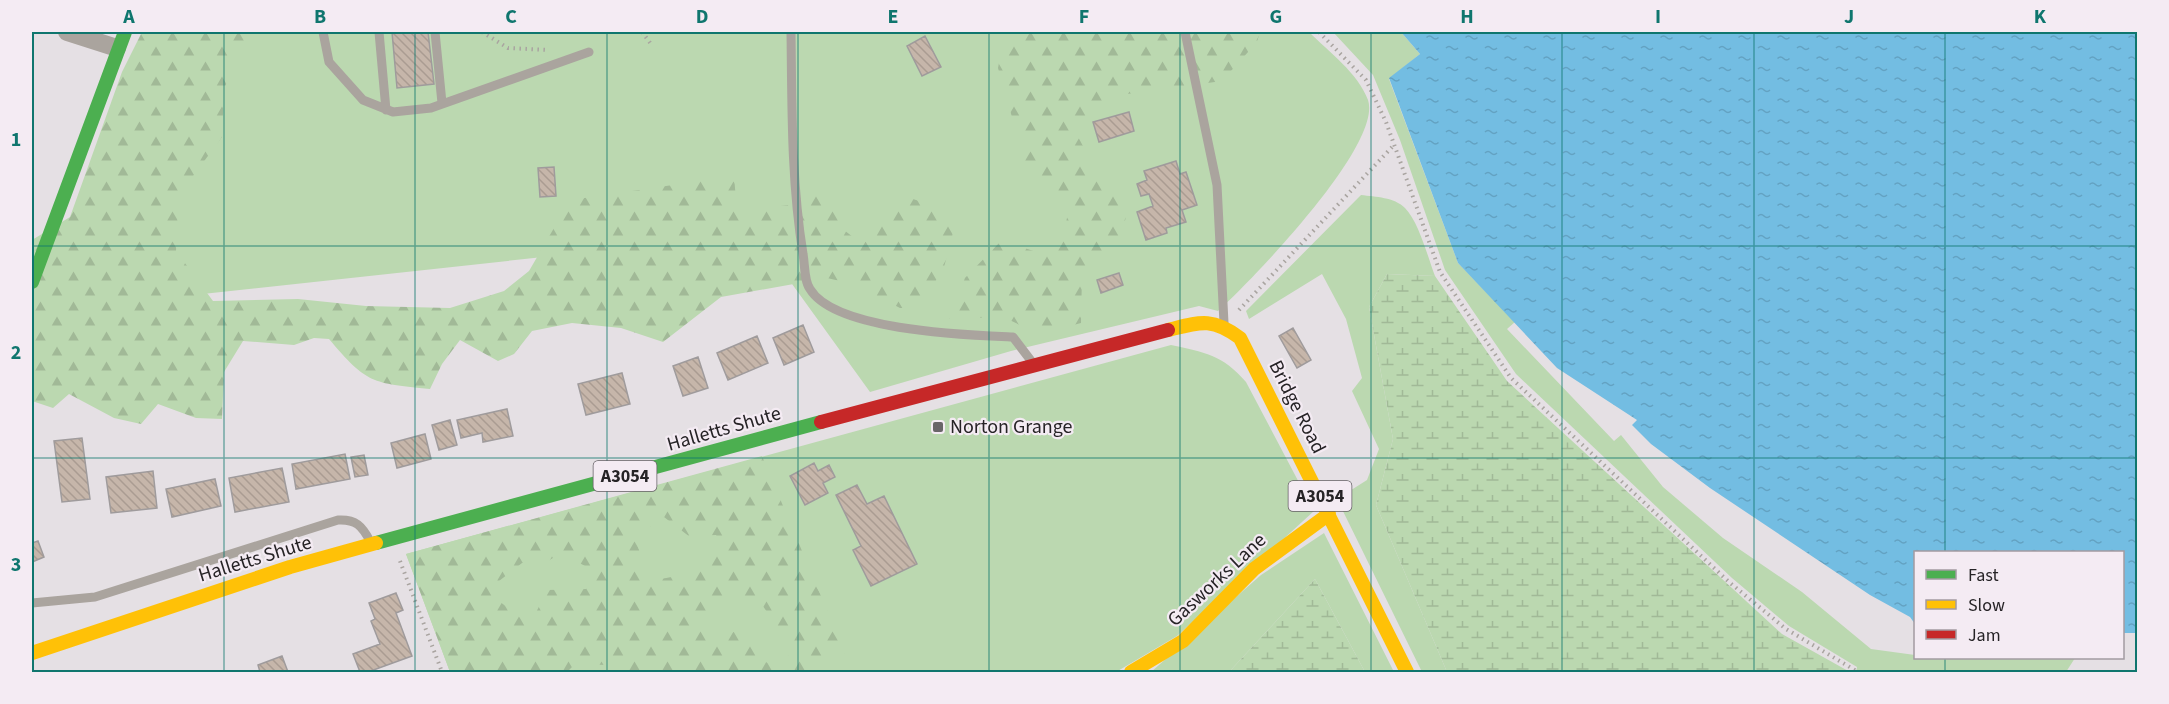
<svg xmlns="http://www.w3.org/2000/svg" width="2169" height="704" viewBox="0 0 2169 704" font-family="'Source Sans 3',sans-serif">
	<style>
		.green { fill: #bbd8b0 }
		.forest { fill: url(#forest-firs); fill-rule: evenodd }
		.wetland { fill: url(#wetland-marsh) }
		.water { fill: url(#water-ripples) }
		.building { fill: url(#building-back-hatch); stroke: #9f9b9c; stroke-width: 1.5 }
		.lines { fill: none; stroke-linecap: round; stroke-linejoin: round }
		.path { stroke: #a9a4a0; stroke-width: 4; stroke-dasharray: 1.5 4.5; stroke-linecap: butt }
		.lane { stroke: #aaa49e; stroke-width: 9 }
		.street { stroke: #aaa49e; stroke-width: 18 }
		.fast { stroke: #4caf50; stroke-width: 14 }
		.slow { stroke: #ffc107; stroke-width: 14 }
		.jam { stroke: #c62828; stroke-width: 14 }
		.grid { fill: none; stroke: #0f766e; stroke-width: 1.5; stroke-opacity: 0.55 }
		.poi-dot { fill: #696568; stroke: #f4ebf3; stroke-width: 2 }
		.labels { text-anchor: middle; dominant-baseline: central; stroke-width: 4.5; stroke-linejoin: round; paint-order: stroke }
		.shield { fill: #f4ebf3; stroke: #645f64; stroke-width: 1.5 }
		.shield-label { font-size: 18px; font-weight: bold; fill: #262326 }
		.street-label { font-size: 20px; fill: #262326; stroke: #f4ebf3 }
		.poi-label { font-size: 20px; fill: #262326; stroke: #f4ebf3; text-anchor: start }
		.neatline { fill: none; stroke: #0f766e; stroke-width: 2 }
		.grid-label { font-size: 20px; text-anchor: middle; font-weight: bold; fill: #0f766e }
	</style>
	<defs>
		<pattern id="forest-firs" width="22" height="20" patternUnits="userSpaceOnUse" patternTransform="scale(1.5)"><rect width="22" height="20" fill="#bbd8b0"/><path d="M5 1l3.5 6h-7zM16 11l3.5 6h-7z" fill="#a1b997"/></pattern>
		<pattern id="wetland-marsh" width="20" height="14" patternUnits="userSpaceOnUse" patternTransform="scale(1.5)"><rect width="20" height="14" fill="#bbd8b0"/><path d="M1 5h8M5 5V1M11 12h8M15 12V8" fill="none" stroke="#a1b997"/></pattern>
		<pattern id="water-ripples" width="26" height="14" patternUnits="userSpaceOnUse" patternTransform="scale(1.5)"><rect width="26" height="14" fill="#73bde2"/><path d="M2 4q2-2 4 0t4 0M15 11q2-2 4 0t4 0" fill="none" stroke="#63a2c2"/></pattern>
		<pattern id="building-back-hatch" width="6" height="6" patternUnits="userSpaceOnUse" patternTransform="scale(1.5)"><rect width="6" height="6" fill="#c6b6aa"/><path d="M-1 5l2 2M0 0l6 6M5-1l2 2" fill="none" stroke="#aa9c92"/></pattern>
	</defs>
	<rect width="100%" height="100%" fill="#e5e0e4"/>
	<!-- green -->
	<path class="green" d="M142 32H1309C1329 52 1358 73 1368 100 1383 145 1252 280 1218 311L1199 306 1011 351 870 392 756 234 119 303Z
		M1333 32H1401L1420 54 1389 79 1458 263 1515 322 1507 329 1614 441 1621 435 1663 487 1723 538 1802 592 1871 649 1915 655 1916 658H2075L2066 672H1856L1857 667 1789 626 1732 578 1516 374 1445 270 1400 140 1373 75Z
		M1361 195C1376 197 1394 197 1405 208 1419 222 1428 258 1435 276L1387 274 1369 307 1393 439 1376 505 1447 672H1422L1337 499 1367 480 1379 449 1352 391 1362 378 1346 319 1322 274 1249 319 1246 311Z
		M1171 345C1204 352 1223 355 1246 382L1314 511 1177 636 1116 672H450L406 554Z
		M1324 533 1394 672H1365L1315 579 1229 672H1151L1261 575Z"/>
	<!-- forest -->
	<path class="forest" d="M142 32H250L224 89 222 137 179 195 176 251 213 301 298 299 366 306 450 308 504 291 529 271 561 216 564 201 734 176 737 212 788 205 818 186 840 208 844 230 863 245 883 219 913 199 946 210 954 229 943 271 916 308H900L853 284 827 278 721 297 663 342 621 328 572 323 532 331 514 354 498 361 460 340 442 364 430 389C372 383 367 384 329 339L314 338 294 345 243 341 224 372 222 419 196 418 158 404 141 424 114 418 69 394 53 408 32 401V240L70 217 122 72Z
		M1005 32H1260L1257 42 1222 81 1120 95 1087 114 1077 135 1097 172 1116 185 1126 217 1117 249 1082 273 1081 323 1039 334 1003 317 949 319 965 278 1002 240 1042 254 1064 232 1071 199 1048 184 1025 163 998 68Z
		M762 456 845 653 800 672H613L608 665 575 664 567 672H450L406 554ZM664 517 690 537 716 535 720 544C699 571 683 577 649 580L635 538ZM561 553 585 566 591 578 586 589 547 590 530 625 495 598 499 581 522 563 543 564ZM758 599 793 649 784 661 767 663 744 627 721 638 699 621 720 601Z"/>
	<!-- wetland -->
	<path class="wetland" d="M1387 274 1435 276 1507 381 1782 634 1850 672H1447L1376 505 1393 439 1369 307Z
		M1315 579 1365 672H1229Z"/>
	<!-- water -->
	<path class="water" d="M1401 32H2137V633H2123L2122 552H1916L1915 624 1910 617 1870 595 1710 488 1651 444 1632 425 1637 420 1557 368 1458 263 1389 78 1420 54Z"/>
	<!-- building -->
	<path class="building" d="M392 32H428L434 84 397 88Z
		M925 36 941 67 922 76 907 46Z
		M1129 112 1134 131 1099 142 1093 122Z
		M1176 161 1180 174 1186 172 1197 205 1182 210 1186 222 1166 228 1167 233 1146 240 1137 212 1153 206 1149 194 1141 196 1137 184 1147 180 1144 171Z
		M554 167 556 196 540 197 538 168Z
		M1119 273 1123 285 1101 293 1097 280Z
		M803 325 814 352 784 365 773 338Z
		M1293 328 1311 360 1297 368 1279 336Z
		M757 336 768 363 728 380 717 353Z
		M698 357 708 388 683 396 673 366Z
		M622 373 630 404 586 415 578 384Z
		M507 409 513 436 483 442 482 433 461 438 457 420Z
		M450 420 457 445 439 450 432 425Z
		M425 434 431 459 397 468 391 443Z
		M82 438 90 499 62 502 54 441Z
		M345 454 350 479 296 489 292 464Z
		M364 455 368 475 355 477 351 457Z
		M814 463 818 471 829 465 835 477 823 483 828 493 805 505 790 476Z
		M282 468 289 502 235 512 229 478Z
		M153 471 157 508 111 513 106 477Z
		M215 479 221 506 172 517 166 489Z
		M857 485 867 504 884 496 917 564 871 586 853 550 861 546 836 495Z
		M38 541 44 557 32 562V543Z
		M396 593 403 610 396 613 412 656 368 672H360L353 654 380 644 371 621 375 619 369 603Z
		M282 656 288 672H260L258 665Z"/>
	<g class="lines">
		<!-- path -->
		<path class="path" d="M482 32 508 48 549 50
			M642 32 651 44
			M1319 32 1366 80 1386 122 1440 272 1511 378 1729 582 1786 629 1858 672
			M1239 310 1394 145
			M400 561 442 672"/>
		<!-- lane -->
		<path class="lane" d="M323 32 329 62 363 100 393 112 431 108 589 52
			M379 32 386 110
			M435 32 442 103
			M791 32C792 106 791 180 803 254 805 264 804 281 810 289 835 331 968 335 1013 337L1032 362
			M1185 32 1217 185 1224 323
			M32 603 95 597 338 520C356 519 362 526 370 541"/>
		<!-- street -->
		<path class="street" d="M67 32 117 48"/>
		<!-- fast -->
		<path class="fast" d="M32 282 125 32
			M376 543 821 422"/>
		<!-- slow -->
		<path class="slow" d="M1168 330C1200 322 1212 317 1240 338L1407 672
			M32 653 290 567 376 543
			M1131 672 1183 641 1254 569 1329 514"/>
		<!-- jam -->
		<path class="jam" d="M821 422 1168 330"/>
	</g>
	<!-- grid -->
	<path class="grid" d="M224 32V672M415 32V672M607 32V672M798 32V672M989 32V672M1180 32V672M1371 32V672M1562 32V672M1754 32V672M1945 32V552M32 246H2138M32 458H2138M1945 658V672"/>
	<!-- markers -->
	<rect class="poi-dot" x="932" y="421" width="12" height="12" rx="3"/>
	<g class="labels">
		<!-- shield labels -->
		<g class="shield">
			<rect x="593.5" y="461" width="63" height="30" rx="4.5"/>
			<rect x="1288.5" y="481" width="63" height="30" rx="4.5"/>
		</g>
		<g class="shield-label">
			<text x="625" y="476">A3054</text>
			<text x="1320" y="496">A3054</text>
		</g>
		<!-- street labels -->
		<g class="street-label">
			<text transform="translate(1297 407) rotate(63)">Bridge Road</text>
			<text transform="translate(724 429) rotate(-16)">Halletts Shute</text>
			<text transform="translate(255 559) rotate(-17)">Halletts Shute</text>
			<text transform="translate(1217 580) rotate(-43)">Gasworks Lane</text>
		</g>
		<!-- poi labels -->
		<g class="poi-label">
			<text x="950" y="427">Norton Grange</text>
		</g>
	</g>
	<!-- border -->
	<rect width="2169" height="704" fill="none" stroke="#f4ebf3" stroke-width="66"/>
	<!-- legend -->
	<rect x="1914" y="551" width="210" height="108" fill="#f4ebf3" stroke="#a29ba1" stroke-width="1.5"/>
	<rect x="1926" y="570" width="30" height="9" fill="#4caf50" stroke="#a29ba1" stroke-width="1.5"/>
	<text x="1968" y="581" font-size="18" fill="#262326">Fast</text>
	<rect x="1926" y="600" width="30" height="9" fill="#ffc107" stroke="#a29ba1" stroke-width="1.5"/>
	<text x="1968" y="611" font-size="18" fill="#262326">Slow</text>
	<rect x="1926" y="630" width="30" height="9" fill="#c62828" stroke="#a29ba1" stroke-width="1.5"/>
	<text x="1968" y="641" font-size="18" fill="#262326">Jam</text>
	<rect x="33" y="33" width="2103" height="638" class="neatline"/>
	<g class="grid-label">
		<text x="129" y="23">A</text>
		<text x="320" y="23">B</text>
		<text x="511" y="23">C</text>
		<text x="702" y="23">D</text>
		<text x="893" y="23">E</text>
		<text x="1084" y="23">F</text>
		<text x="1276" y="23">G</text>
		<text x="1467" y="23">H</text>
		<text x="1658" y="23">I</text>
		<text x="1849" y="23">J</text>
		<text x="2040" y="23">K</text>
		<text x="16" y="146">1</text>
		<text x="16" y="359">2</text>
		<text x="16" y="571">3</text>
	</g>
</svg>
